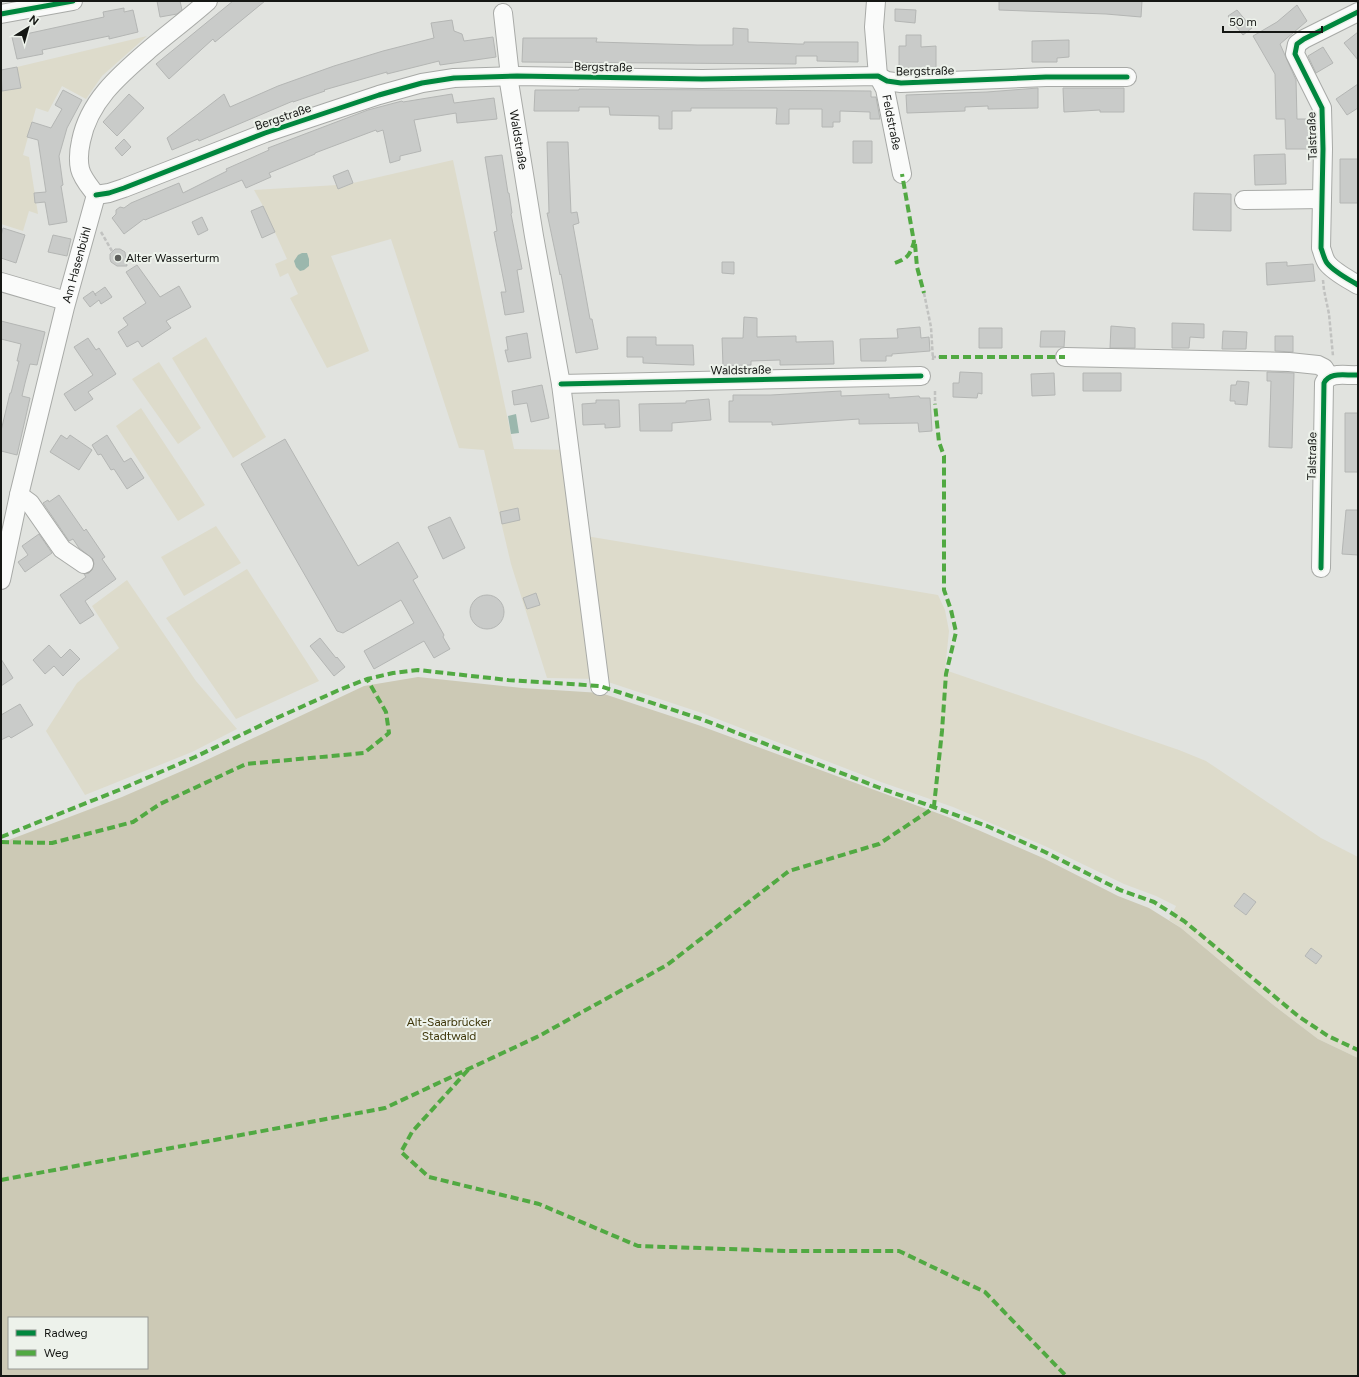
<svg xmlns="http://www.w3.org/2000/svg" width="1359" height="1377" viewBox="0 0 1359 1377" font-family="Figtree,sans-serif">
	<style>
		.green { fill: #dddbcb }
		.forest { fill: #ccc9b5; fill-rule: evenodd }
		.water { fill: #9bb7ad }
		.building { fill: #c9cbc9; stroke: #b4b6b4 }
		.lines { fill: none; stroke-linecap: round; stroke-linejoin: round }
		.minor-casing { stroke: #a8aaa7; stroke-width: 20 }
		.path { stroke: #c1c2c0; stroke-width: 2.5; stroke-dasharray: 4 2; stroke-linecap: butt }
		.minor { stroke: #fafbfa; stroke-width: 18 }
		.quiet { stroke: #51a942; stroke-width: 4; stroke-dasharray: 8 4; stroke-linecap: butt }
		.cycleway-casing { stroke: #edf2eb; stroke-width: 8 }
		.cycleway { stroke: #00873e; stroke-width: 5 }
		.poi-dot { fill: #5c5e5b; stroke: #edf2eb; stroke-width: 1.5 }
		.labels { text-anchor: middle; dominant-baseline: central; stroke-width: 4; stroke-linejoin: round; paint-order: stroke }
		.street-label { font-size: 12px; fill: #151714; stroke: #edf2eb }
		.poi-label { font-size: 12px; fill: #151714; stroke: #edf2eb; text-anchor: start }
		.park-label { font-size: 12px; fill: #3e360a; stroke: #edf2eb }
	</style>
	<rect width="100%" height="100%" fill="#e1e3df"/>
	<!-- green -->
	<path class="green" d="M147 36 102 76 86 99 62 86 48 112 36 108 23 155 29 157 38 214 29 211 23 231 1 224V84L2 91 21 88 17 67Z
		M453 160 514 449 576 450 586 536 938 595 945 610 949 631 945 670 1179 750 1206 761 1321 838 1358 857V1058L1318 1039 1272 1004 1181 928 1169 920 1176 906 1156 896 1124 884 1047 847 953 807 881 782 702 713 599 679 547 678 511 564 484 450 459 448 391 239 331 256 369 351 327 368 290 298 298 294 288 273 280 277 275 264 287 259 263 206 254 190 337 185 338 189 353 183Z
		M206 337 266 437 233 458 172 358Z
		M159 362 201 428 178 444 132 379Z
		M141 408 205 505 178 521 116 426Z
		M216 526 241 563 184 596 161 557Z
		M247 569 319 681 236 719 166 618Z
		M127 580 196 681 237 729 192 752 85 795 46 731 77 683 119 648 92 606Z"/>
	<!-- forest -->
	<path class="forest" d="M418 677 522 688 601 693 698 725 948 817 1043 858 1118 896 1149 908 1181 928 1272 1004 1318 1039 1358 1058V1376H1V843L122 797 198 764 364 686ZM9 1318H147V1368H9Z"/>
	<!-- water -->
	<path class="water" d="M302 253H307L309 259V266L304 270 300 271 296 267 294 261 298 255Z
		M516 414 519 433 511 434 508 416Z"/>
	<!-- building -->
	<path class="building" d="M157 1H180L182 10 177 14 160 17Z
		M233 1H265L215 42 213 39 169 79 156 64Z
		M999 1H1142L1141 17 1106 14 999 10Z
		M1297 5 1307 21 1280 44 1296 80 1297 119H1310V149H1286L1285 119H1276L1275 74 1253 36 1277 22Z
		M124 8V12L133 10 138 32 109 39V36L42 50 43 54 17 59 12 37 104 17 103 12Z
		M895 9 916 10 915 23 895 21Z
		M1237 10 1252 28 1243 35 1228 16Z
		M452 20 454 31 462 34 464 41 493 37 496 57 440 65 439 61 387 74V72L324 90 325 91 293 102V101L199 141 198 139 172 150 167 138 224 94 230 107 278 86 334 66 383 51 434 38 431 23Z
		M733 28 748 29V42L798 44H804V42H858V62L817 61V56H796V64L522 62 523 38H597L596 42 697 45H733Z
		M1358 32V60L1344 43Z
		M906 35H921V47L936 46V68H899V46H906Z
		M1069 40V57L1057 58V62H1032V41Z
		M1323 47 1333 63 1316 73 1308 56Z
		M17 67 21 88 2 91 1 70Z
		M1358 84V108L1347 115 1336 99Z
		M1038 88V108L988 109V106L965 107V111L907 113 906 95 987 92Z
		M1063 88H1124V112H1100V110L1064 112Z
		M579 89 871 91V97H876L880 119H870V112L840 111V122H833V127H822V109H789V124H776L777 108H691V111H672V129H659V116L610 115 609 107H579V111H534L535 90H579Z
		M63 90 82 100 67 128 59 156 63 185 61 186 67 222 49 225 45 202 35 203 34 193 46 192 38 140 27 137 32 122 51 128 62 109 55 105Z
		M129 94 144 108 117 136 103 122Z
		M452 94 454 103 494 98 497 119 457 123 456 113 414 120 421 151 400 156V160L390 163 383 130 377 132 376 130 315 153V154L269 173 271 177 246 188 242 180 145 220 144 219 124 234 112 218 116 214V210L120 207 124 208 131 203 179 183 183 193 227 171 226 169 269 150 268 148 339 121 368 110 402 101 403 102Z
		M124 139 131 147 122 156 115 148Z
		M853 141H872V163H853Z
		M547 142H568L571 213 577 212 579 223 573 225 590 319H592L598 349 576 353 561 274 560 275 547 213H549Z
		M1285 154 1286 184 1255 185 1254 155Z
		M502 155 508 193H509L512 213 511 214 522 269 517 270 524 312 505 315 501 292H506L494 232 497 231 485 157Z
		M1340 159H1358V203H1340Z
		M348 170 353 183 338 189 333 176Z
		M1194 193 1231 194V231L1193 230Z
		M263 206 275 232 262 238 251 211Z
		M202 217 208 230 198 235 192 222Z
		M3 228 25 235 16 263 1 258V236Z
		M53 235 71 239 67 256 48 252Z
		M115 249H120L125 252 127 266H117L111 262 110 259V254Z
		M722 262H734V274L722 273Z
		M1287 262V266L1313 264 1315 281 1267 285 1266 263Z
		M137 265 160 297 179 286 191 307 166 321 171 328 142 347 138 341 127 347 118 332 128 325 123 318 146 303 126 272Z
		M105 287 112 297 101 304 99 300 90 307 83 298 93 291 96 296 95 294Z
		M744 317 757 318V337L796 336V342L833 341 834 364 780 365V360L751 361V365L723 366 722 338H743Z
		M1 321 45 332 37 365 30 364 25 383 22 396 30 398 17 455 1 451V431L10 393H11L19 361H17L21 344 1 339Z
		M1172 323 1204 324V338L1190 337 1189 348H1172Z
		M1111 326 1135 328V348H1110Z
		M920 327 921 338 929 337 930 351 892 354V356H886V361H861L860 339 898 338 897 329Z
		M979 328H1002V348H979Z
		M1041 331H1065L1064 347H1040Z
		M1223 331 1247 332 1246 349H1222Z
		M527 333 531 358 508 362 505 350H508L506 337Z
		M1275 336H1293V352L1275 351Z
		M627 337H656V345H693L694 365 643 363V357H627Z
		M88 338 96 350 99 348 116 374 88 392 93 399 75 411 64 394 93 375 74 347Z
		M960 372 982 373V394L978 393 977 398 953 397V383H959Z
		M1267 372 1294 373 1292 448 1269 447 1271 381H1267Z
		M1054 373 1055 395 1032 396 1031 374Z
		M1083 373H1121V391H1083Z
		M1237 381 1249 382 1247 405 1235 404V401H1230L1231 385H1236Z
		M542 385 549 418 531 422 527 403 514 405 512 391Z
		M841 391V396L889 394V398L919 396 920 398H930L932 431 919 432 918 423 859 424V419L772 425V422H729V401H733V395H771Z
		M709 399 711 420 672 423V431H640L639 404 686 403V401Z
		M596 400H619L620 427 605 428V424L583 425 582 404 596 403Z
		M1345 413H1358V472H1345Z
		M61 435 67 439 70 435 92 450 79 470 50 452Z
		M107 435 124 462 131 458 144 478 127 489 114 469 111 470 101 454 98 455 92 445Z
		M285 439 358 566 398 542 418 577 413 580 444 635 443 637 450 649 434 658 424 641 374 669 364 651 414 623 401 600 343 633 337 631 241 464Z
		M59 495 84 531 86 529 105 557 102 559 116 579 85 601 94 615 80 624 60 595 86 577 84 574 89 573 92 570 94 564 93 559 79 548 73 539 69 541 43 503 48 500 49 502Z
		M518 508 520 520 502 524 500 512Z
		M1346 510H1358V555L1342 554Z
		M450 517 465 548 443 559 428 527Z
		M39 534 52 553 25 572 18 562 28 555 22 546Z
		M536 593 540 605 527 609 523 598Z
		M470 612a17 17 0 1 1 34 0a17 17 0 1 1-34 0Z
		M320 638 336 658 337 657 345 667 334 676 310 646Z
		M49 645 61 658 70 649 80 659 63 676 54 666 45 674 33 660Z
		M1 659 13 678 1 686Z
		M20 704 33 725 11 738 9 736 1 740V715Z
		M1244 893 1256 902 1246 915 1234 906Z
		M1311 948 1322 956 1316 964 1305 956Z"/>
	<g class="lines">
		<defs>
			<g id="minor">
				<path id="s1" d="M876 1 874 27 878 76 885 89 902 174"/>
				<path d="M1358 12 1304 39 1297 44 1295 54 1322 108 1323 149 1321 248C1323 253 1324 259 1327 263 1334 272 1348 279 1358 285"/>
				<path id="s2" d="M503 13 509 67 508 76 509 82 534 236 561 384 600 686"/>
				<path d="M1 14 73 1"/>
				<path d="M96 195 109 193 124 188 265 133 379 95 422 83 454 78 517 76 702 79 878 76 887 81 901 83 1046 77H1127"/>
				<path d="M1244 200 1322 199"/>
				<path d="M1 282 66 301"/>
				<path d="M1065 357 1289 362 1318 365 1324 368 1329 376"/>
				<path d="M561 384 921 376"/>
				<path d="M19 495 30 503 62 549 84 564"/>
				<path d="M1321 568 1324 383C1330 371 1346 376 1358 375"/>
				<path id="s3" d="M1 580 19 495 65 307 96 195C90 187 82 178 80 169 78 160 79 150 81 141 89 100 121 74 151 48 170 32 190 17 208 1"/>
			</g>
		</defs>
		<!-- minor casing -->
		<use href="#minor" class="minor-casing"/>
		<!-- path -->
		<path class="path" d="M101 232 112 251
			M1323 280 1324 290 1329 314 1333 356
			M924 293 931 327 933 360
			M932 357H939
			M935 391V404"/>
		<!-- minor -->
		<use href="#minor" class="minor"/>
		<!-- quiet -->
		<path class="quiet" d="M915 244 917 267 924 293
			M895 263C908 258 910 255 914 242L902 174
			M939 357H1065
			M1 837 119 790 195 757 270 721 339 690 367 679 393 673 418 670 508 680 600 686 701 719 880 788 987 826 1045 852 1120 890 1154 902 1184 921 1201 935 1298 1016 1328 1036 1358 1050
			M1 842 52 843 133 822 160 804 246 764 364 753 389 733 386 712 367 679
			M468 1070 412 1132 401 1152 429 1177 539 1204 638 1246 787 1251H899L985 1292 1066 1376
			M1 1180 385 1108 539 1036 667 965 789 871 879 844 929 811 934 806 942 731 946 674 956 632 951 610 944 590V456L939 442 935 404"/>
		<defs>
			<path id="cycleway" d="M1358 12 1304 39 1297 44 1295 54 1322 108 1323 149 1321 248C1323 253 1324 259 1327 263 1334 272 1348 279 1358 285
				M1 14 73 1
				M96 195 109 193 124 188 265 133 379 95 422 83 454 78 517 76 702 79 878 76 887 81 901 83 1046 77H1127
				M561 384 921 376
				M1321 568 1324 383C1330 371 1346 376 1358 375"/>
		</defs>
		<!-- cycleway casing -->
		<use href="#cycleway" class="cycleway-casing"/>
		<!-- cycleway -->
		<use href="#cycleway" class="cycleway"/>
	</g>
	<!-- markers -->
	<circle class="poi-dot" cx="118" cy="258" r="4"/>
	<g class="labels">
		<!-- street labels -->
		<g class="street-label">
			<text transform="translate(603 67) rotate(1)">Bergstraße</text>
			<text transform="translate(925 71) rotate(-1)">Bergstraße</text>
			<text transform="translate(283 117) rotate(-19)">Bergstraße</text>
			<text stroke="none"><textPath href="#s1" startOffset="124">Feldstraße</textPath></text>
			<text transform="translate(1312 136) rotate(-92)">Talstraße</text>
			<text stroke="none"><textPath href="#s2" startOffset="128">Waldstraße</textPath></text>
			<text stroke="none"><textPath href="#s3" startOffset="324">Am Hasenbühl</textPath></text>
			<text transform="translate(741 370) rotate(-1)">Waldstraße</text>
			<text transform="translate(1312 456) rotate(-89)">Talstraße</text>
		</g>
		<!-- poi labels -->
		<g class="poi-label">
			<text x="126" y="258">Alter Wasserturm</text>
		</g>
		<!-- park labels -->
		<g class="park-label">
			<text x="449" y="1022">Alt-Saarbrücker<tspan x="449" dy="14">Stadtwald</tspan></text>
		</g>
	</g>
	<!-- border -->
	<rect width="1359" height="1377" fill="none" stroke="#151714" stroke-width="4"/>
	<!-- legend -->
	<rect x="8" y="1317" width="140" height="52" fill="#edf2eb" stroke="#979a95"/>
	<rect x="16" y="1330" width="20" height="6" fill="#00873e" stroke="#979a95"/>
	<text x="44" y="1337" font-size="12" fill="#151714">Radweg</text>
	<rect x="16" y="1350" width="20" height="6" fill="#51a942" stroke="#979a95"/>
	<text x="44" y="1357" font-size="12" fill="#151714">Weg</text>
	<!-- north arrow -->
	<g transform="translate(28 28) rotate(37)" stroke="#edf2eb" stroke-width="3" paint-order="stroke">
	<path d="M0-3L7 15L0 10L-7 15Z" fill="#151714"/>
	<text y="-6" font-size="11" font-weight="bold" text-anchor="middle" fill="#151714">N</text>
	</g>
	<!-- scale -->
	<path d="M1223 26v6h99v-6" fill="none" stroke="#151714" stroke-width="2"/>
	<text x="1229" y="26" font-size="12" fill="#151714" stroke="#edf2eb" stroke-width="3" paint-order="stroke">50 m</text>
</svg>
